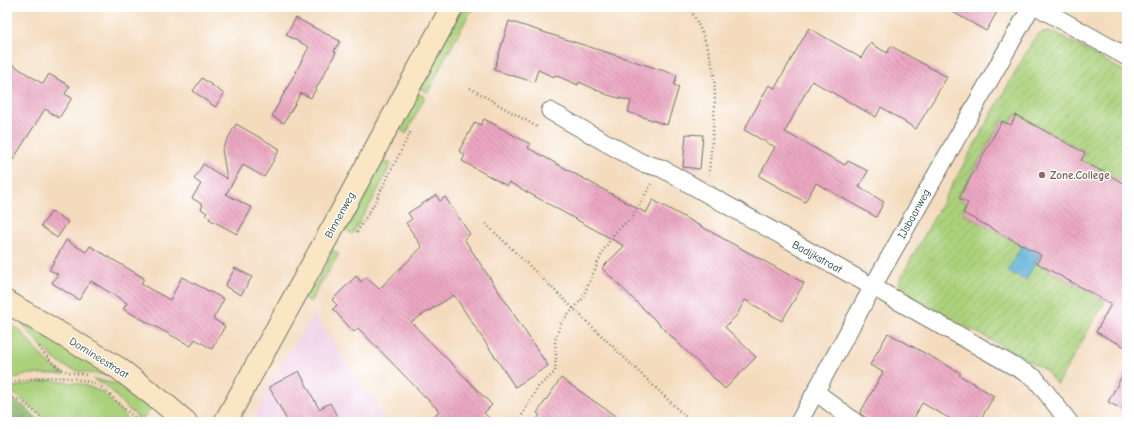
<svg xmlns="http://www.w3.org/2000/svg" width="1134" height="429" viewBox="0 0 1134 429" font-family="'Comic Neue',sans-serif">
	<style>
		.built { fill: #efd0e6 }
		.grass { fill: #abd17b; stroke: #658758 }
		.forest { fill: url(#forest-crowns); stroke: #547850 }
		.garden { fill: url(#garden-furrows); stroke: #658758 }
		.water { fill: url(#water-ripples); stroke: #3e7686 }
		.building { fill: url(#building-back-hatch) }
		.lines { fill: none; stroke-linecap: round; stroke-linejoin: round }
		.street-casing { stroke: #6a7464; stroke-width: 19 }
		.secondary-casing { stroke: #6a7464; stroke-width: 24 }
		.path { stroke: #6a7464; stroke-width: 2.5; stroke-dasharray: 1 3; stroke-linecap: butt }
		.street { stroke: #fff; stroke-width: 17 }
		.secondary { stroke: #fbe6c4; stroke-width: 22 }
		.education-dot { fill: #8d6e63; stroke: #fff; stroke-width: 1.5 }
		.labels { text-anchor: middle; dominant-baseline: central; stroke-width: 3; stroke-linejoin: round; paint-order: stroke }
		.education-label { font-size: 11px; font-weight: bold; fill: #785e54; stroke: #fff; text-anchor: start }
		.street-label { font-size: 11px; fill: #1f3d34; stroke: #fff }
	</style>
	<defs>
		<pattern id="forest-crowns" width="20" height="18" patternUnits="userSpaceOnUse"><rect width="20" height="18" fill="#88b36b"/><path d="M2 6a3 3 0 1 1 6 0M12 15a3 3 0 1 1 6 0" fill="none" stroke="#6f9359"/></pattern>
		<pattern id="garden-furrows" width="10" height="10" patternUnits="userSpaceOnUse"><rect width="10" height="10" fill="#abd17b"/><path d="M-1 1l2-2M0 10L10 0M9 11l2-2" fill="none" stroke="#93b46b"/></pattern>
		<pattern id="water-ripples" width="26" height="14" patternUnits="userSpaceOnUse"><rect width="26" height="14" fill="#5cafd8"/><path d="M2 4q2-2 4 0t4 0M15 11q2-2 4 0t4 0" fill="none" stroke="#4b90b0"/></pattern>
		<pattern id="building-back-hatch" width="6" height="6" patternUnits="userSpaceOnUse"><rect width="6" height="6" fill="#eca7c2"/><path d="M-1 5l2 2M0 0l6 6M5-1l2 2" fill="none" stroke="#bf899e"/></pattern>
	</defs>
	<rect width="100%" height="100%" fill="#fff"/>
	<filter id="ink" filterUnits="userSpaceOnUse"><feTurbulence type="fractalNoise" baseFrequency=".025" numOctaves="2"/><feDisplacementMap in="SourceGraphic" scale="8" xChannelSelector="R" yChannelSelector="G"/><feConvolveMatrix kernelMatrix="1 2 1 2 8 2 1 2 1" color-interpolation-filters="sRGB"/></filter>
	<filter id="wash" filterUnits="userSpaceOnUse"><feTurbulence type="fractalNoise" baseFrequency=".012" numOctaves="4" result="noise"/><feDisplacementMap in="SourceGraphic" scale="16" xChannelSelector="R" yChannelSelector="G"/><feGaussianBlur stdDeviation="0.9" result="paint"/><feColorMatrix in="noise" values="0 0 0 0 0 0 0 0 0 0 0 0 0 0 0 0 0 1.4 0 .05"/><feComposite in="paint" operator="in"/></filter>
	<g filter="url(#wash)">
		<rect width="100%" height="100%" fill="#f4dbbe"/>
		<!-- built -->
		<path class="built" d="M314 314 388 422H253L266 393 265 390Z"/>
		<!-- grass -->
		<path class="grass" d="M463 7H473L443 62 428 92 419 88Z
			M416 93 425 97 406 134 397 127Z
			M384 161 391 164 371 203 352 234 342 227V226L350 223Z
			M330 248 339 254 310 302 303 297 309 287 316 284 331 257 329 249Z
			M7 319C29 336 40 362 65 374H30L7 380Z
			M19 320 116 376C100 374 80 374 65 366 50 359 31 333 19 320Z
			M93 379 117 384 130 392 151 410 141 420 124 405 109 388Z
			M51 380 82 384 102 392 131 422H51L7 388Z"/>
		<!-- forest -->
		<path class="forest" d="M7 397 25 407 41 422H7Z"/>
		<!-- garden -->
		<path class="garden" d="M1047 31 1056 33 1127 73V184L1100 169 1097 174 1079 165 1086 152 1016 114 1010 124 1002 120 958 198 967 203 962 213 1022 246 1027 236 1045 246 1036 263 1105 301 1057 385 1045 370 904 292 899 283 901 277 1033 40 1038 34Z"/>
		<!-- water -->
		<path class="water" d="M1027 236 1045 246 1026 280 1008 271Z"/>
		<g id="blocks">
			<!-- building -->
			<path class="building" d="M944 7H1000L986 31Z
				M296 18 340 41 334 51 336 52 311 98 301 93 284 123 272 116 309 47 286 35Z
				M509 21 677 75 674 85 679 87 667 125 628 112 631 101 608 95 579 82 578 85 555 75 554 77 538 70 534 82 494 70Z
				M809 28 861 58 870 43 887 53 891 46 947 77 916 129 881 107 876 117 812 81 800 103 785 132 845 165 848 161 868 171 859 187 884 202 876 217 816 183 805 202 759 176 775 147 744 130 769 85 775 88Z
				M7 61 43 84 49 74 70 86 65 94 72 98 59 118 45 109 7 169Z
				M202 78 224 94 215 107 193 91Z
				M1016 115 1085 153 1081 160 1127 185V348L1096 332 1111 304 1037 263 1041 255 963 213 968 203 959 198 1002 121 1011 125Z
				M484 119 530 144 528 148 646 213 653 200 804 283 782 321 745 300 737 315 725 327 756 357 725 389 602 268 624 246 509 182 507 186 462 161 465 155 459 151 475 122 481 125Z
				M236 124 280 149 264 177 243 165 226 194 252 208 237 234 209 219 210 217 205 215 207 213 201 209 203 205 192 198 201 184 194 179 203 164 227 179 222 149Z
				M686 134 703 135 700 169 683 167Z
				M436 195 440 201 445 197 470 234 464 239 548 366 515 387 454 295 411 322 492 405 484 413 493 422H428L439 411 358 328 354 332 333 309 337 305 332 300 356 276 361 282 366 277 379 289 422 247 406 223 412 219 408 213Z
				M52 211 68 222 57 238 41 226Z
				M66 240 86 252 90 246 144 278 141 284 170 300 182 277 224 299 213 319 225 326 212 349 195 339 191 346 123 309 127 303 91 281 79 300 52 283 58 274 49 270Z
				M235 268 252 277 241 295 225 286Z
				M888 333 961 373 959 375 994 396 979 422H956L922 403 912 422H874L862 415 860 413 883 372 870 365Z
				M1127 367V412L1108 402Z
				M299 371 319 409 330 403 340 422H288L269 387Z
				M561 378 624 422H535L540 415 537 413Z"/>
		</g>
	</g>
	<g filter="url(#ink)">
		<use href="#blocks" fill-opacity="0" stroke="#6a7464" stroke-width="1"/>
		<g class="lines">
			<defs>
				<path id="street" d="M1038 7 1127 57
					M550 111 642 163 661 168 1035 378 1069 422
					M816 392 855 422
					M799 422 872 288 1031 7"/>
				<path id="secondary" d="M7 302 118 368 161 401 186 422
					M225 422 343 209 452 7"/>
			</defs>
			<!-- street casing -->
			<use href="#street" class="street-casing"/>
			<!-- secondary casing -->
			<use href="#secondary" class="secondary-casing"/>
			<!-- path -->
			<path class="path" d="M689 7C701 28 711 52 714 76 717 107 711 144 709 174
				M470 88 539 128
				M486 224 691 422
				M357 232 374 204 411 131
				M39 347C55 368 61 372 87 375
				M7 383C34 377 62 374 89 382 93 383 97 384 100 386 115 398 125 412 142 422
				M7 393 27 405 46 422
				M518 422 538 387 555 372 556 356 555 340 561 323 582 299 603 251 616 231 632 218 651 184"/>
			<!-- street -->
			<use href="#street" class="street"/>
			<!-- secondary -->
			<use href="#secondary" class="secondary"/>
		</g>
	</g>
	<!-- markers -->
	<circle class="education-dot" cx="1042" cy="175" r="4"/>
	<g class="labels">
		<!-- education labels -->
		<g class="education-label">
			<text x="1050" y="175">Zone.College</text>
		</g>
		<!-- street labels -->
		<g class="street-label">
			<text transform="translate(914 214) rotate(-61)">IJsbaanweg</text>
			<text transform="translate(340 215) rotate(-61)">Binnenweg</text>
			<text transform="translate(817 257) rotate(29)">Badijkstraat</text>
			<text transform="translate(99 358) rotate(32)">Domineestraat</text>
		</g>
	</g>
	<!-- margin -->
	<rect width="1134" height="429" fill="none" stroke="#fff" stroke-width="24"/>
</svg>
